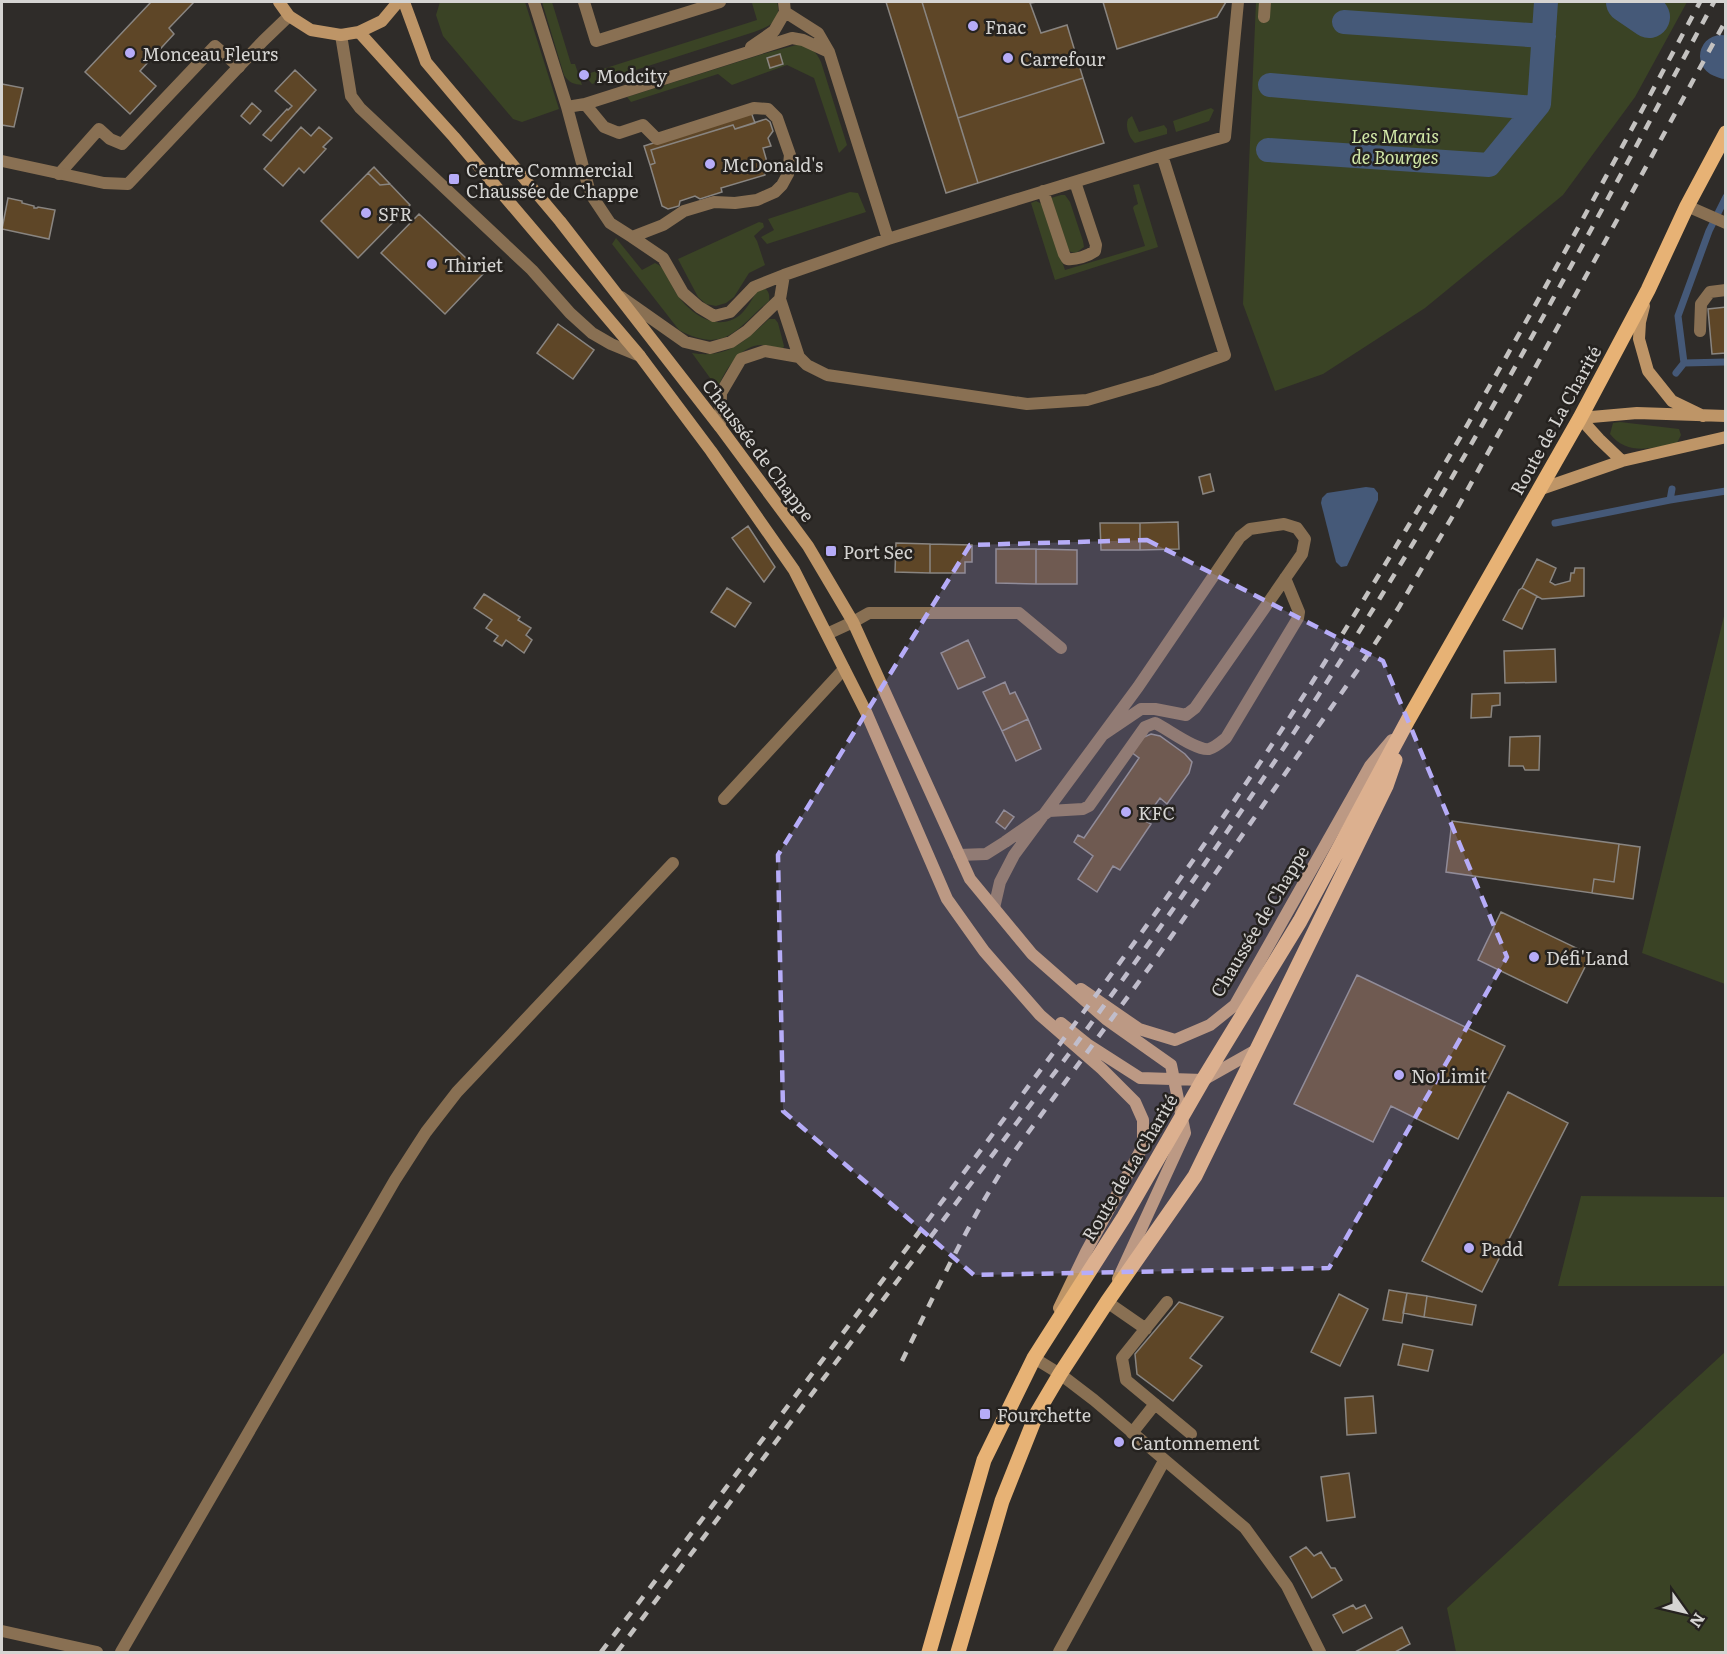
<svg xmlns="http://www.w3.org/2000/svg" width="1727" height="1654" viewBox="0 0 1727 1654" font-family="Literata,serif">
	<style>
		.green { fill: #3a4325 }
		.water { fill: #455978 }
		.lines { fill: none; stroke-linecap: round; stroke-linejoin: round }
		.stream { stroke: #455978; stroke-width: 7 }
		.canal { stroke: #455978; stroke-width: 24 }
		.river { stroke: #455978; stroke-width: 42 }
		.building { fill: #5e4627; stroke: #898581; stroke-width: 1.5 }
		.lane { stroke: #897053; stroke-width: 12 }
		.street { stroke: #897053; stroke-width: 12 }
		.secondary { stroke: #be9567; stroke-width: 12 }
		.primary { stroke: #e7b275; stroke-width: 15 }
		.rail { stroke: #c4c2c0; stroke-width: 4.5; stroke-dasharray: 10 10; stroke-linecap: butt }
		.marked { fill: #b6acf8; fill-opacity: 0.2; stroke: #b6acf8; stroke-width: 4.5; stroke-dasharray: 12 8; stroke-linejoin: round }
		.poi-dot { fill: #b6acf8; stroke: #25221f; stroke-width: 2 }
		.labels { text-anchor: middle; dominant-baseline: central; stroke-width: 5; stroke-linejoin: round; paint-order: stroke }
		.poi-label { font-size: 18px; fill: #d5d4d2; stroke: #25221f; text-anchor: start }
		.park-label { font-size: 18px; font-style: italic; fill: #d1e7a7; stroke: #25221f }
		.street-label { font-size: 18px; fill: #d5d4d2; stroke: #25221f }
	</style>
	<rect width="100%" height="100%" fill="#2f2c29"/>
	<!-- green -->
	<path class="green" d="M440 2H525L559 109 522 122 513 119 443 36 436 15Z
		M542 2H552L571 64H575L582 85C574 84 569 83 564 75Z
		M756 2H777C782 21 770 26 754 32L592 84 584 75 757 20 752 3Z
		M1256 2H1687L1635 97 1563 195 1425 308 1323 374 1275 391 1243 304Z
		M800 44C811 48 816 51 821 62L847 145 839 153 814 78 787 65 732 85 718 74 631 102 627 97 763 54Z
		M1211 108 1214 110 1209 121 1176 132 1173 121Z
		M1132 116 1139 132 1164 125 1167 129V134L1135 143C1129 138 1125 126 1128 119Z
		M1139 184 1158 247 1055 280 1031 203 1036 201 1042 204 1065 270 1145 246 1133 208 1134 206 1138 204 1133 185Z
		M850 192 858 193 866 212 767 244 761 237 774 230 768 219Z
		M1061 195H1065L1070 202 1083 241 1084 247 1076 253 1071 252 1068 250 1051 198Z
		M759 222 763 223 764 227 754 236 757 241 765 265 749 273 734 297 726 303 716 306 706 304 698 297 678 259Z
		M616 238 642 270 655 263C666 267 670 283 676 293 690 314 717 333 740 315 748 308 753 297 759 288L763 287C769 291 770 295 769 301 737 328 726 355 679 330L612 244Z
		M769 319H775L778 323 784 346 783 349C773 347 764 343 754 346 738 350 722 374 718 389L692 353C728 359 745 341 769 319Z
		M1620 422 1679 429 1681 435 1677 443C1653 448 1627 456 1610 434L1613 423Z
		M1725 612V984L1642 953Z
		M1581 1196 1725 1197V1286H1558Z
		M1725 1352V1652H1456L1447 1608Z"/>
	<!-- water -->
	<path class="water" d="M1366 487 1374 488 1378 493V500L1347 566 1341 567 1336 562 1321 503 1322 498 1327 493Z"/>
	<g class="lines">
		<!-- stream -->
		<path class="stream" d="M1684 363 1726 362
			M1676 373 1684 363 1678 316 1709 231 1726 197
			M1672 489 1670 500 1726 491
			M1555 523 1670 500"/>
		<!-- canal -->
		<path class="canal" d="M1344 22 1544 36
			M1270 85 1535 108
			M1268 150 1489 165 1539 104 1546 2"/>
		<!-- river -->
		<path class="river" d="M1627 2 1649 17
			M1721 56 1726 58"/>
	</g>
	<!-- building -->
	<path class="building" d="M151 2H194L169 28 174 34 140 71 156 86 130 114 85 72Z
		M886 2H922L978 183 946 193Z
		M922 2H1037L1030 3 1041 33 1067 25 1083 78 958 118Z
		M1103 2H1226L1217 17 1117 49Z
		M780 54 783 64 770 68 767 58Z
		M295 70 316 90 271 141 263 135 287 109 288 110 292 106 275 91Z
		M1083 78 1104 143 978 183 958 118Z
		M2 84 23 88 14 127 2 125Z
		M252 103 261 111 250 124 241 116Z
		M751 112 755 123 735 129 733 125 651 150 655 163 650 165 644 146Z
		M766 119 770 122 773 131 768 138 771 146 763 148 769 169 765 172V175L721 188 722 192 700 199 695 196 680 201 679 206 668 209 662 206 650 165 655 163 651 150 733 125 735 129Z
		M301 127 311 136 319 127 332 138 323 147 326 149 304 173 299 168 283 186 264 169Z
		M374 167 390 184 380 185 368 173Z
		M368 173 380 185 390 184 410 205 358 258 321 221Z
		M8 198 22 201V203L34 206V208H37L38 207 55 210 49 239 2 229Z
		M419 214 483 274 445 314 381 253Z
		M1726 307V353L1712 354 1708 309Z
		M558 324 594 350 573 379 537 353Z
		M1210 474 1214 491 1203 494 1199 477Z
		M1178 522 1179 549 1140 550V523Z
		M1100 523H1140V550H1101Z
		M748 526 775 567 764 582 732 538Z
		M896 543 930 544V573L895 572Z
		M930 544 972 545V562H965V573H930Z
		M996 549H1036V584L996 583Z
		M1036 549 1077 550V584H1036Z
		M1537 559 1556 568 1550 582 1555 585 1570 581 1571 573H1574L1575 568H1584V596L1542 599 1522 588Z
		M727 588 751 603 735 627 711 612Z
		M1522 588 1537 596 1522 629 1503 620 1519 590Z
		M484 594 520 617 518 620 531 628 526 635 532 640 524 653 506 640 502 646 494 641 498 636 486 628 492 620 474 608Z
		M968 640 985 677 958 689 941 653Z
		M1555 649 1556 682 1505 683 1504 651Z
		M1005 682 1010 694 1015 692 1028 719 1002 731 983 692Z
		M1500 693V705L1492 706 1491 717 1471 718 1472 694Z
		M1028 719 1041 749 1016 761 1002 731Z
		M1151 734 1160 736 1185 754 1192 762 1189 773 1167 804 1160 798 1144 820 1151 824 1120 870 1113 866 1097 892 1078 879 1093 856 1074 842 1078 835 1084 838 1139 758 1131 752 1144 737Z
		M1540 736 1539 770H1525L1523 766H1509L1510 737Z
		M1004 810 1014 817 1005 829 996 822Z
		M1452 821 1619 844 1614 882 1594 879 1592 893 1446 872Z
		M1619 844 1640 847 1633 899 1592 893 1594 879 1614 882Z
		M1501 912 1591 955 1567 1003 1478 960Z
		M1357 975 1505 1046 1458 1139 1391 1106 1373 1142 1294 1104Z
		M1508 1092 1568 1123 1482 1292 1422 1261Z
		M1389 1290 1407 1293 1402 1323 1383 1320Z
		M1407 1293 1427 1296 1424 1317 1403 1313Z
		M1339 1294 1368 1309 1340 1366 1311 1352Z
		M1427 1296 1476 1305 1472 1325 1424 1317Z
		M1179 1302 1223 1317 1190 1358 1202 1366 1173 1401 1137 1374 1135 1354Z
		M1403 1344 1433 1350 1428 1371 1398 1365Z
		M1373 1396 1376 1433 1347 1435 1345 1398Z
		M1349 1473 1355 1517 1327 1521 1321 1477Z
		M1306 1547 1314 1556 1321 1552 1331 1568H1335L1342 1580 1312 1598 1290 1557Z
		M1353 1605 1356 1609 1365 1605 1372 1618 1343 1633 1333 1615Z
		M1402 1627 1410 1644 1395 1652H1355Z"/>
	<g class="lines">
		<!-- lane -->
		<path class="lane" d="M534 2 567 107 585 104 792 38 803 40 829 52
			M584 2 596 41 720 2
			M785 12 818 33 829 52 888 239
			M341 35 351 96 360 108 532 270 570 313 592 333 611 344 640 356
			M751 47 774 31 785 12 784 2
			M567 107 590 193 610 223 632 237 663 225 684 211 714 202 735 203 757 200 775 192 782 185 788 174 790 155 777 118 768 109 754 108 657 139 643 125 619 133 604 127 585 104
			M59 174 99 129 110 139 122 144 215 46 239 67
			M1043 191 1064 254 1067 259C1076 260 1088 256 1095 251L1096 245 1075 182
			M1687 206 1726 223
			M632 237 663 258 683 293 699 307 714 316 730 312 754 287 784 275 888 239 1162 155
			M784 275 780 299 799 357 807 365 827 375 1027 404 1087 400 1156 380 1225 355 1162 155 1225 137 1238 2
			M621 297 685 342 710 348 731 342 747 331 780 299
			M1700 331 1701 304 1710 292 1726 290
			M720 427 721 393 741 359 765 351 799 357
			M827 634 853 622
			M724 799 844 669
			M959 855 986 854 1005 842 1049 811 1083 809 1089 806 1145 727 1155 723C1168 729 1196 751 1209 749 1216 747 1221 742 1226 738L1298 618 1299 612 1285 578
			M994 908 1000 882 1014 855 1138 687 1240 537 1250 529 1284 524 1297 528 1305 539 1302 554 1195 708 1186 715 1155 709H1141L1104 734
			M1107 1302 1146 1329
			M1167 1302 1122 1358 1126 1380 1191 1434
			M1132 1433 1155 1404
			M2 1631 97 1652
			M121 1652 395 1180 426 1132 457 1092 475 1073 673 863
			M1059 1652 1164 1461"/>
		<!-- street -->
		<path class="street" d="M1264 17 1265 2
			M2 161 104 183 128 184 263 41 289 16
			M853 622 869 613H1019L1061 648
			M1034 1358 1060 1374 1094 1400 1245 1528 1287 1586 1320 1652"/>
		<!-- secondary -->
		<path class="secondary" d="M279 2 289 16 311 30 341 35 359 32 382 21 398 2
			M404 2 426 62 560 221 720 427 808 546 853 622 970 879 1032 954 1106 1019 1171 1065 1185 1133 1118 1279
			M359 32 454 137 584 290 640 356 711 451 794 570 866 712 947 899 984 951 1040 1015 1102 1069 1135 1102 1143 1120V1146L1086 1252 1059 1308
			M1644 306 1640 322 1639 339 1648 371 1672 401 1703 416
			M1580 418 1637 413 1726 416
			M1580 418 1599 439 1622 461
			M1538 490 1622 461 1726 437
			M1081 989 1139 1029 1175 1040 1210 1025 1235 1005 1370 766 1392 740
			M1061 1023 1087 1044 1140 1078 1203 1080 1258 1049"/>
		<!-- primary -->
		<path class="primary" d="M929 1652 984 1460 1034 1358 1124 1217 1203 1080 1300 921 1408 720 1580 418 1648 290 1687 206 1726 133
			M958 1652 1002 1501 1037 1413 1060 1374 1107 1302 1195 1176 1386 786 1395 760"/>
		<!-- rail -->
		<path class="rail" d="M902 1361C936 1291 969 1221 1011 1156L1157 957 1359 668 1399 607 1458 507 1617 220 1726 20
			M601 1652C724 1491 846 1329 968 1167 1078 1020 1188 874 1288 720 1438 488 1570 245 1700 2
			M617 1652 1068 1055C1177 906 1283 755 1380 598 1499 404 1606 202 1714 2"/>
	</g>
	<!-- marked area -->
	<path class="marked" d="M1147 540 1383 661 1507 957 1329 1268 974 1275 783 1111 778 855 970 545Z"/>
	<!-- markers -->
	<g class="poi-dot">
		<circle cx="973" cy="26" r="6"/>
		<circle cx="130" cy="53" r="6"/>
		<circle cx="1008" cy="58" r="6"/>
		<circle cx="584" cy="75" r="6"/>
		<circle cx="710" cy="164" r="6"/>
		<rect x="448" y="173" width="12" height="12" rx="3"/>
		<circle cx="366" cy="213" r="6"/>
		<circle cx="432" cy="264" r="6"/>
		<rect x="825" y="545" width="12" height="12" rx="3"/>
		<circle cx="1126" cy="812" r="6"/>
		<circle cx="1534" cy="957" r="6"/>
		<circle cx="1399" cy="1075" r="6"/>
		<circle cx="1469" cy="1248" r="6"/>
		<rect x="979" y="1408" width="12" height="12" rx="3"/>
		<circle cx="1119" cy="1442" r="6"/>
	</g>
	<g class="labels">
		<!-- poi labels -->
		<g class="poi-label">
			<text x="985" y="26">Fnac</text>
			<text x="142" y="53">Monceau Fleurs</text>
			<text x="1020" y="58">Carrefour</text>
			<text x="596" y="75">Modcity</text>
			<text x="722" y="164">McDonald's</text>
			<text x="466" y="169">Centre Commercial<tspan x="466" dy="21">Chaussée de Chappe</tspan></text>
			<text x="378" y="213">SFR</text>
			<text x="444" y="264">Thiriet</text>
			<text x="843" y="551">Port Sec</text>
			<text x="1138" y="812">KFC</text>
			<text x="1546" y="957">Défi'Land</text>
			<text x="1411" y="1075">No Limit</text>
			<text x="1481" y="1248">Padd</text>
			<text x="997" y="1414">Fourchette</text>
			<text x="1131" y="1442">Cantonnement</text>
		</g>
		<!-- park labels -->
		<g class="park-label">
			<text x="1395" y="135">Les Marais<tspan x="1395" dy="21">de Bourges</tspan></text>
		</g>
		<!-- street labels -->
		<g class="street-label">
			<text transform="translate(1555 420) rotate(-61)">Route de La Charité</text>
			<text transform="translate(759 450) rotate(53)">Chaussée de Chappe</text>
			<text transform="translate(1259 921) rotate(-59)">Chaussée de Chappe</text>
			<text transform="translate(1129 1167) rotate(-59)">Route de La Charité</text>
		</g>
	</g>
	<!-- border -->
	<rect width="1727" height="1654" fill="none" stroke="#d5d4d2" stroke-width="6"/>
	<!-- north arrow -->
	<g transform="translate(1685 1612) rotate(124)" stroke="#25221f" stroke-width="4.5" paint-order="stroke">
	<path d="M0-4.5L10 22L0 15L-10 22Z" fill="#d5d4d2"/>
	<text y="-9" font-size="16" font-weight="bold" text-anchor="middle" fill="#d5d4d2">N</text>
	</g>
</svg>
